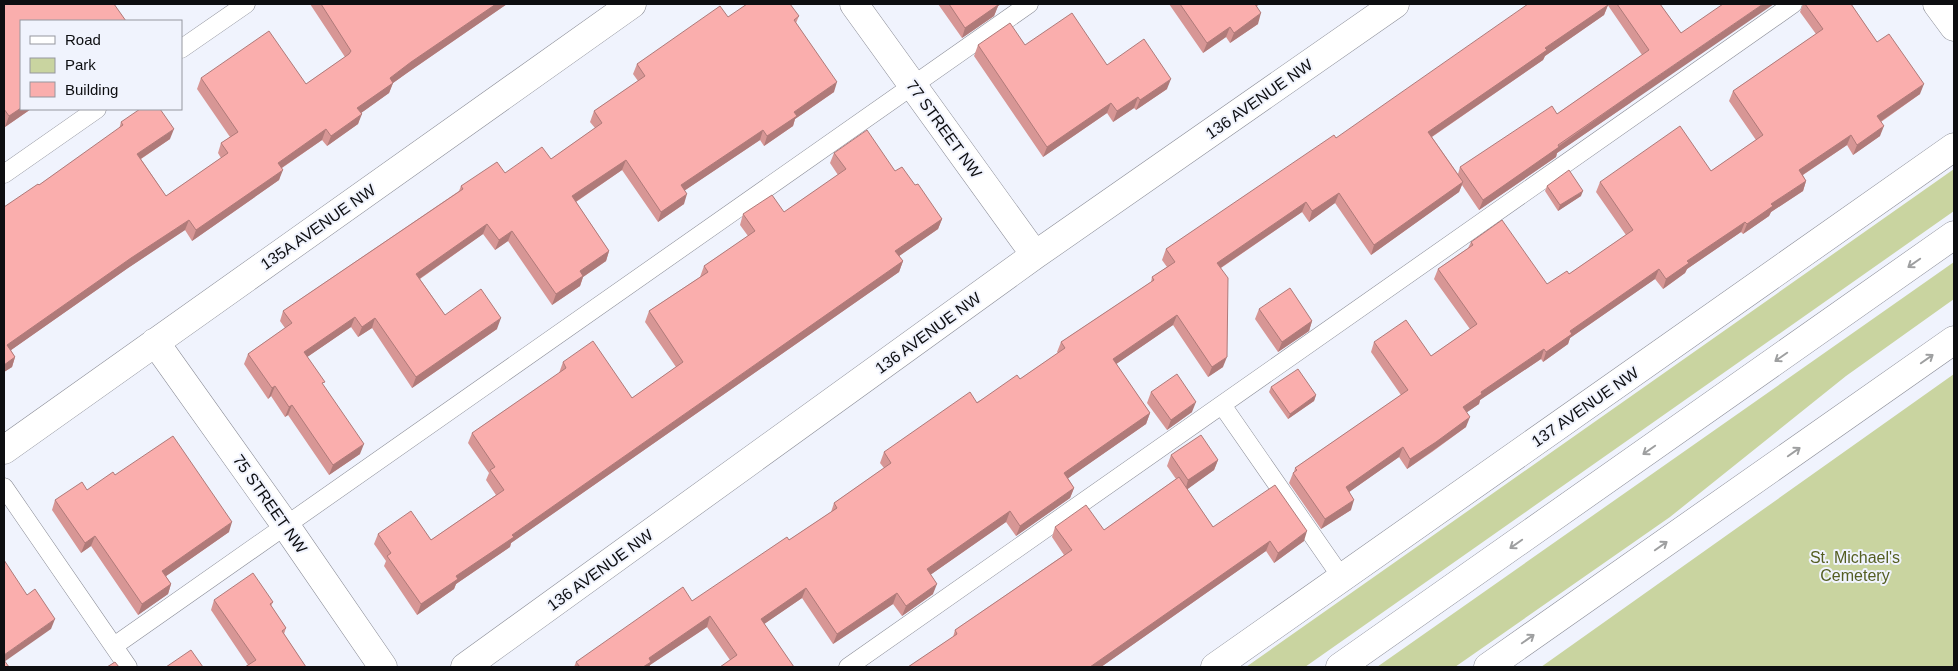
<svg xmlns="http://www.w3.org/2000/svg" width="1958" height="671" viewBox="0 0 1958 671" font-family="Helvetica,sans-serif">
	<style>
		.green { fill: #c9d4a0 }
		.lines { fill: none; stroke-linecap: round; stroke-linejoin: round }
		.lane-casing { stroke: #8b8d97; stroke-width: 19 }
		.street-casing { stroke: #8b8d97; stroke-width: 29 }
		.secondary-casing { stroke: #8b8d97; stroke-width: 29 }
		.lane { stroke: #fff; stroke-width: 18 }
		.street { stroke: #fff; stroke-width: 28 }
		.secondary { stroke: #fff; stroke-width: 28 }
		.wall { fill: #d79695 }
		.shaded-wall { fill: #af7a79 }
		.building { fill: #faaead; stroke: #af7a79 }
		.oneway { stroke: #9e9fa0 }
		.labels { text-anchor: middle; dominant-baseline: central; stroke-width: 4; stroke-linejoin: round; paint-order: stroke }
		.street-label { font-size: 16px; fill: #0d0e11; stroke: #f0f3fd }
		.park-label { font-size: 16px; fill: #545e21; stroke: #f0f3fd }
	</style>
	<rect width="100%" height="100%" fill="#f0f3fd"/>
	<!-- green -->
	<path class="green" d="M1954 169V211L1305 667H1246Z
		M1954 262V299L1846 376 1670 517 1455 667H1377Z
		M1954 374V667H1541Z"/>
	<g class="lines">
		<defs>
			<path id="lane" d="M181 49 246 4
				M4 174 97 109
				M1222 405 1342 578
				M4 487 128 667
				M114 646 1029 4
				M848 667 1793 4"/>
			<path id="street" d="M854 4 1035 255
				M1937 4 1954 27
				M155 342 286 526 383 667
				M4 450 632 4
				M465 667 1035 255 1395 4
				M1215 667 1954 147"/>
			<path id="secondary" d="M1340 667 1954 235
				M1488 667 1954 340"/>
		</defs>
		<!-- lane casing -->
		<use href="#lane" class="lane-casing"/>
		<!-- street casing -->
		<use href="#street" class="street-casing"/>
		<!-- secondary casing -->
		<use href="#secondary" class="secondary-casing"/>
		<!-- lane -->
		<use href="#lane" class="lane"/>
		<!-- street -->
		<use href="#street" class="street"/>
		<!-- secondary -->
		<use href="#secondary" class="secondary"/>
	</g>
	<!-- wall -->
	<path class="wall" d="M4 4 21 109H31L5 127 4 125Z
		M310 4H507L407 73 393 83 389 93 361 113 358 124 327 146 322 140 282 168 279 180 192 241 185 230 128 268 11 350 15 357 12 367 4 372V207L39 185 119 129 121 122 170 139 141 159 166 196 221 158 218 153 221 143 230 137 197 89 201 78 306 84 345 57Z
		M938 4H1001L998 6 994 16 962 38Z
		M1169 4H1260L1257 6 1258 24 1230 43 1226 37 1203 53Z
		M1607 4H1660L1681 33 1630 103 1557 153 1556 157 1479 210 1462 185 1459 192 1371 255 1335 203 1309 222 1302 212 1221 268 1223 367 1208 377 1173 325 1116 364 1150 413 1146 424 1068 478 1074 488 1070 498 1016 536 1006 522 930 575 933 594 902 616 893 604 833 644 802 598 764 624 794 667 730 660 707 627 650 665 649 667H574L576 662 692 601 789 540 831 512 834 503 884 468 880 463 884 452 1020 379 1058 353 1057 352 1061 342 1151 282 1152 277 1167 267 1162 260 1166 249 1336 138 1608 5 1604 15 1545 56 1543 60 1432 137 1458 174 1460 167 1557 114 1642 55Z
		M1803 4H1851L1877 42 1920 94 1881 122 1880 136 1853 155 1847 145 1803 175 1806 181 1803 191 1771 212 1769 216 1743 234 1741 232 1687 269 1685 273 1663 289 1655 279 1570 338 1568 344 1543 362 1541 359 1480 400 1479 404 1467 412 1466 427 1432 452 1407 469 1399 457 1349 492 1351 510 1321 529 1289 483 1293 473 1294 472 1295 468 1401 395 1371 352 1374 342 1431 356 1470 329 1434 279 1438 269 1468 248 1471 242 1547 284 1569 274 1626 235 1596 192 1600 182 1711 171 1756 140 1729 101 1733 91 1816 34 1800 12Z
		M799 16 796 23 834 92 795 119 793 126 764 146 760 140 685 190 684 204 658 222 622 170 576 202 609 251 606 261 583 277 580 286 552 305 508 241 495 250 483 234 420 279 445 315 497 329 412 388 372 328 358 337 351 327 307 357 360 454 329 475 288 415 285 417 271 396 268 399 244 364 248 354 285 328 280 321 283 311 459 191 461 186 551 159 595 128 590 122 594 111 638 81 633 74 637 64 728 17Z
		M978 45H1025L1107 65 1167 89 1136 110 1134 108 1113 122 1107 113 1043 157 974 56Z
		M834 153 895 171 915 185 942 219 938 229 899 256 903 261 899 272 511 543 510 547 456 584 454 589 417 615 384 566 386 561 374 544 378 534 431 540 496 495 486 480 489 473 468 443 472 433 559 373 563 362 632 398 676 367 645 322 649 311 700 277 704 266 748 236 740 225 743 214 784 212 838 175 830 163Z
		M1547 186 1581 196 1558 211 1545 191Z
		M1259 309 1312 321 1309 331 1278 352 1255 319Z
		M1271 387 1316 395 1314 401 1288 419 1269 392Z
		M1151 392 1192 412 1167 430 1147 403Z
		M1171 455 1218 460 1214 470 1187 489 1213 527 1304 541 1274 563 1266 551 1101 667H908L953 637 955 630 1064 555 1052 537 1055 527 1104 530 1176 479 1167 466Z
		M115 475 229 532 166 576 171 584 168 594 138 615 91 546 81 553 52 510 55 500 87 490Z
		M214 600 273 602 271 606 286 628 284 634 306 667 248 665 211 610Z"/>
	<!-- shaded-wall -->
	<path class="shaded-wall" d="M496 4H507L407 73 393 83 389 93 354 118 357 108 390 78 411 62Z
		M996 4H1001L998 6 994 16 962 38 965 28Z
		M1763 4H1774L1630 103 1557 153 1556 157 1479 210 1483 200 1633 93Z
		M1608 5 1604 15 1545 56 1543 60 1424 142 1428 132 1545 48Z
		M1261 13 1258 24 1230 43 1234 33Z
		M1230 27 1226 37 1203 53 1207 43Z
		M1171 79 1167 89 1136 110 1140 100Z
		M837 82 834 92 795 119 793 126 764 146 767 136 794 112Z
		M1924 84 1920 94 1874 126 1877 116Z
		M1138 97 1134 108 1113 122 1117 111Z
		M1111 103 1107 113 1043 157 1047 147Z
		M21 108V109H31L5 127 9 116Z
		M362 114 358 124 327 146 331 136Z
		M1884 126 1880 136 1853 155 1857 145Z
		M174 129 170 139 133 164 137 154Z
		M326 129 322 140 274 173 278 163Z
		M763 130 760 140 678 195 681 185Z
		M1851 135 1847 145 1795 180 1799 170Z
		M626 160 622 170 568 207 572 196Z
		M283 170 279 180 192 241 196 230Z
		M1806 181 1803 191 1771 212 1769 216 1743 234 1747 224 1771 204Z
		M1463 182 1459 192 1371 255 1374 245Z
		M1583 191 1581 196 1558 211 1560 205Z
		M1339 193 1335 203 1309 222 1312 211Z
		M687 194 684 204 658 222 661 212Z
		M1306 202 1302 212 1213 273 1217 263Z
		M942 219 938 229 892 261 895 251Z
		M189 220 185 230 128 268 4 355 7 345 131 258Z
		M1745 222 1741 232 1687 269 1685 273 1663 289 1666 279 1687 261Z
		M487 224 483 234 412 284 416 274Z
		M512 231 508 241 495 250 499 240Z
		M609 251 606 261 583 277 580 286 552 305 556 294 580 271Z
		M903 261 899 272 511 543 510 547 456 584 454 589 417 615 421 604 456 576 512 535Z
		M1659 269 1655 279 1570 338 1568 344 1543 362 1546 352 1570 331Z
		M1177 315 1173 325 1109 369 1113 359Z
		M355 317 351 327 300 362 304 352Z
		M375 318 372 328 358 337 362 327Z
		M501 318 497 329 412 388 416 377Z
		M1312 321 1309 331 1278 352 1282 342Z
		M1544 349 1541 359 1480 400 1479 404 1460 417 1463 407 1481 392Z
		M15 357 12 367 4 372V365Z
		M1227 357 1223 367 1208 377 1212 367Z
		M275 386 271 396 268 399 272 388Z
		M1316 395 1314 401 1288 419 1290 414Z
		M1196 402 1192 412 1167 430 1171 420Z
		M292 405 288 415 285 417 289 407Z
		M1150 413 1146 424 1060 484 1064 473Z
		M1470 417 1466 427 1407 469 1410 459Z
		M364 444 360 454 329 475 333 465Z
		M1403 447 1399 457 1342 497 1346 487Z
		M1218 460 1214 470 1185 491 1188 480Z
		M1074 488 1070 498 1016 536 1020 526Z
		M1354 500 1351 510 1321 529 1325 519Z
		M1010 511 1006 522 923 580 927 569Z
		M232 522 229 532 159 581 162 571Z
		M1307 531 1304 541 1274 563 1278 553Z
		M95 536 91 546 81 553 85 543Z
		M1270 541 1266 551 1101 667H1090Z
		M171 584 168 594 138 615 142 604Z
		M937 584 933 594 902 616 906 606Z
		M806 588 802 598 757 629 761 619Z
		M897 593 893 604 833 644 837 634Z
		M710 616 707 627 650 665 649 667H643L649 658Z
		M55 619 51 629 4 662V655Z"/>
	<!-- building -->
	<path class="building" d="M4 4H114L126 21H21V108L9 116 4 109Z
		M321 4H496L411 62 390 78 393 83 357 108 362 114 331 136 326 129 278 163 283 170 196 230 189 220 131 258 7 345 15 357 4 365V207L38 184 39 185 123 125 121 122 140 109H160L174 129 137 154 166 196 228 153 221 143 238 132 201 78 269 31 306 84 349 54 351 51Z
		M747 4H790L799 16 794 20 837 82 794 112 797 116 767 136 763 130 681 185 687 194 661 212 626 160 572 196 609 251 580 271 583 276 556 294 512 231 499 240 487 224 416 274 445 315 481 289 501 318 416 377 375 318 362 327 355 317 304 352 325 382 322 383 364 444 333 465 292 405 289 407 275 386 272 388 248 354 292 323 283 311 463 189 461 186 497 162 505 173 542 147 551 159 602 123 594 111 645 76 637 64 720 6 728 17Z
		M949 4H997L998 5 965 28Z
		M1180 4H1255L1261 13 1234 33 1230 27 1207 43Z
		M1528 4H1607L1608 5 1545 48 1547 50 1428 132 1463 182 1374 245 1339 193 1312 211 1306 202 1217 263 1228 278 1227 357 1212 367 1177 315 1113 359 1150 413 1064 473 1074 488 1020 526 1010 511 927 569 937 584 906 606 897 593 837 634 806 588 761 619 794 667H720L737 655 710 616 649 658 651 662 643 667H580L576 662 683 587 692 601 787 537 789 540 837 508 834 503 891 463 884 452 970 392 977 403 1017 375 1020 379 1065 348 1061 342 1154 280 1152 277 1175 262 1166 249 1334 135 1336 138Z
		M1617 4H1660L1681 33 1723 4H1763L1633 93 1558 145 1559 147 1483 200 1460 167 1552 106 1557 114 1649 50Z
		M1805 4H1851L1877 42 1889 34 1924 84 1877 116 1884 126 1857 145 1851 135 1799 170 1806 181 1771 204 1773 206 1747 224 1745 222 1687 261 1689 263 1666 279 1659 269 1570 331 1572 334 1546 352 1544 349 1481 392 1482 394 1463 407 1470 417 1436 442 1410 459 1403 447 1346 487 1354 500 1325 519 1293 473 1297 470 1295 468 1408 390 1374 342 1406 320 1431 356 1477 324 1438 269 1473 245 1471 242 1502 220 1547 284 1567 271 1569 274 1633 230 1600 182 1680 126 1711 171 1763 135 1733 91 1823 29Z
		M1072 13 1107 65 1144 39 1171 79 1140 100 1138 97 1117 111 1111 103 1047 147 978 45 1010 23 1025 45Z
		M867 130 895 171 902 167 915 185 918 184 942 219 895 251 903 261 512 535 514 537 456 576 458 579 421 604 387 556 391 553 378 534 411 511 431 540 504 490 490 470 495 467 472 433 566 368 563 362 593 341 632 398 683 362 649 311 708 272 704 266 755 231 743 214 772 195 784 212 846 169 834 153Z
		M1569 170 1583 191 1560 205 1547 186Z
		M1290 288 1312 321 1282 342 1259 309Z
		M1298 369 1316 395 1290 414 1271 387Z
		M1177 374 1196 402 1171 420 1151 392Z
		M1201 435 1218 460 1188 480 1171 455Z
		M173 436 232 522 162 571 171 584 142 604 95 536 85 543 55 500 82 482 87 490 113 472 115 475Z
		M1179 477 1213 527 1275 485 1307 531 1278 553 1270 541 1090 667H908L957 634 955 630 1072 550 1055 527 1086 505 1104 530Z
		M4 560 27 595 35 589 55 619 4 655Z
		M253 573 273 602 270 604 286 628 282 631 306 667H245L256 660 214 600Z
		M191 650 203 667H166Z
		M4 660 9 667H4Z
		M115 662 119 667H107Z"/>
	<!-- one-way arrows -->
	<defs><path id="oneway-shaft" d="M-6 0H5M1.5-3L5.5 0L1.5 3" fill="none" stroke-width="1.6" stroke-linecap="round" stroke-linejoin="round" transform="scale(1.25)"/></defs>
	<g class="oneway">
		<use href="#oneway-shaft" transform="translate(1914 263) rotate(145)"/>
		<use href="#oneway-shaft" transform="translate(1781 357) rotate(145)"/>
		<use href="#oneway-shaft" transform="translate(1927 359) rotate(-35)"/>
		<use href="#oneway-shaft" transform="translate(1649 450) rotate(145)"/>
		<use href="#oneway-shaft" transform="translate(1794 452) rotate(-35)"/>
		<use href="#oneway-shaft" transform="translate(1516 544) rotate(145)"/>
		<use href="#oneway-shaft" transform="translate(1661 546) rotate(-35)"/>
		<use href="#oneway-shaft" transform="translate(1528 639) rotate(-35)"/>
	</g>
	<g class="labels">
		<!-- street labels -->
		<g class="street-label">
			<text transform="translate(1259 99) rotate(-35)">136 AVENUE NW</text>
			<text transform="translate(944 129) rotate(54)">77 STREET NW</text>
			<text transform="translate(318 227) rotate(-35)">135A AVENUE NW</text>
			<text transform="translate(928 333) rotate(-36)">136 AVENUE NW</text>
			<text transform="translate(1585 407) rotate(-35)">137 AVENUE NW</text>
			<text transform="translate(270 504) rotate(55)">75 STREET NW</text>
			<text transform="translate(600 570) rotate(-36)">136 AVENUE NW</text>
		</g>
		<!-- park labels -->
		<g class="park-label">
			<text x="1855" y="557">St. Michael's<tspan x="1855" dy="18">Cemetery</tspan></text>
		</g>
	</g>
	<!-- border -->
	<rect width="1958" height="671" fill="none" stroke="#0d0e11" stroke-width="10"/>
	<!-- legend -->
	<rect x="20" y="20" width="162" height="90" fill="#f0f3fd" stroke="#95979f"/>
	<rect x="30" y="36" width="25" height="8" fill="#ffffff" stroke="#95979f"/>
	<text x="65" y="45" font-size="15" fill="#0d0e11">Road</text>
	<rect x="30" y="58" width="25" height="15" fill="#c9d4a0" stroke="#95979f"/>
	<text x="65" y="70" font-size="15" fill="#0d0e11">Park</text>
	<rect x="30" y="82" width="25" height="15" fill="#faaead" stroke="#95979f"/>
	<text x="65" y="95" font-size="15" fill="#0d0e11">Building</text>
</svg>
